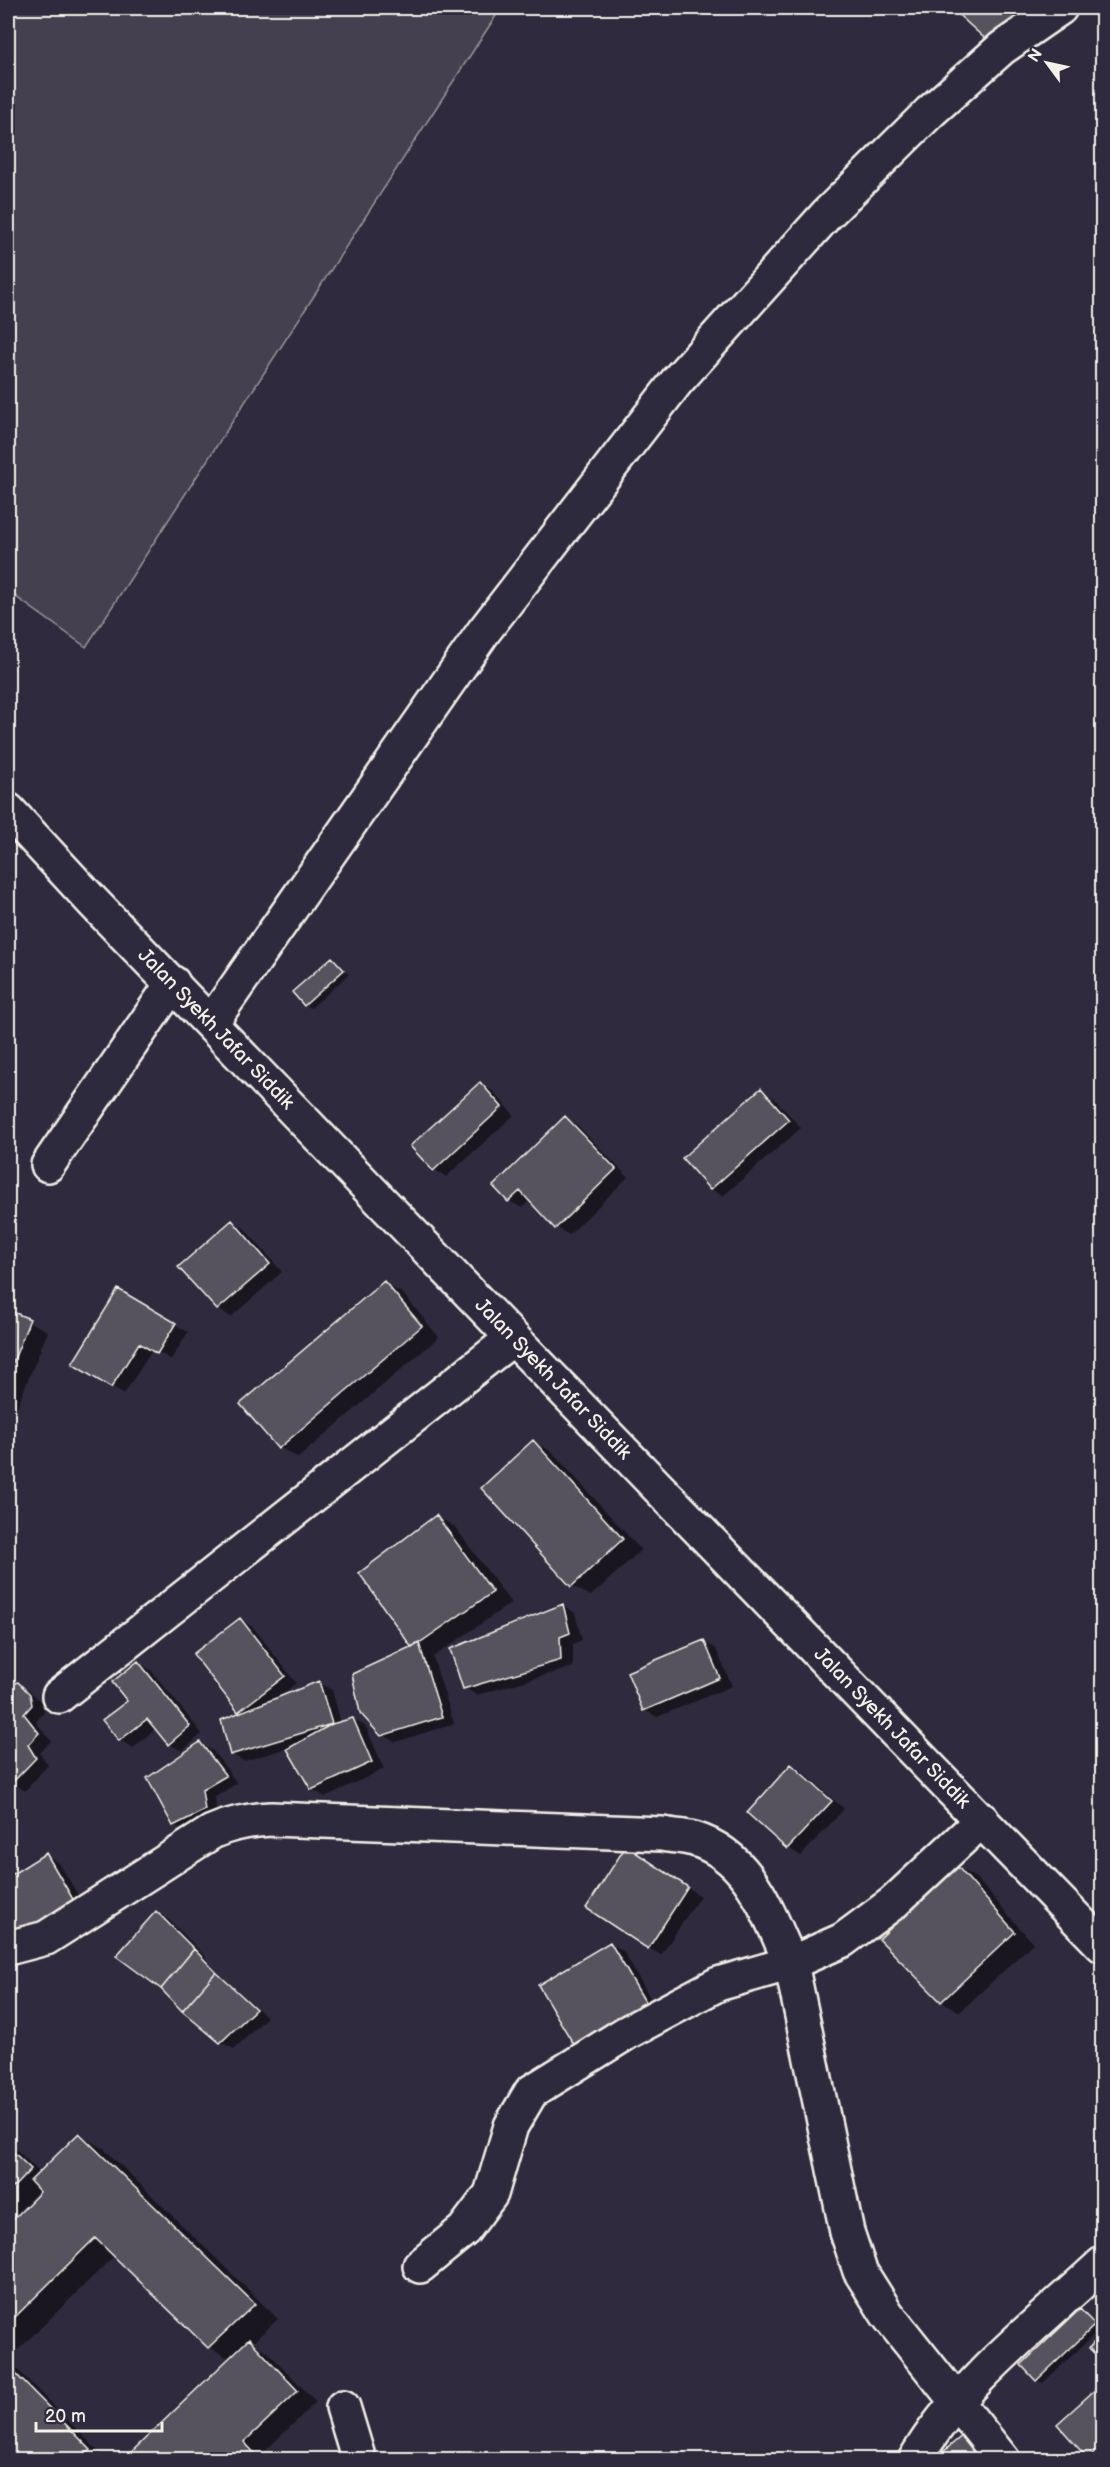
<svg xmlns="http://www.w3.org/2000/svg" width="1110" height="2467" viewBox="0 0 1110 2467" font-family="'Balsamiq Sans',sans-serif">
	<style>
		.grass { fill: #454050; stroke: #9c989c; stroke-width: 1.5 }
		.shadow { fill: #0007 }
		.building { fill: #56525f; stroke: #f4f1e8; stroke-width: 1.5 }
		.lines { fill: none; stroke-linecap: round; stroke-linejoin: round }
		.minor-casing { stroke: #f4f1e8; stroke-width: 38 }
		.major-casing { stroke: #f4f1e8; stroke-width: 38 }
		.minor { stroke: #2f2a3d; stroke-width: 33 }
		.major { stroke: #2f2a3d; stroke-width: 33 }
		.labels { text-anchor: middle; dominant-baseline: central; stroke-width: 4.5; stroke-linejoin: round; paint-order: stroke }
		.street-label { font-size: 20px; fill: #f4f1e8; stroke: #2f2a3d }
	</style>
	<rect width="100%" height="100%" fill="#2f2a3d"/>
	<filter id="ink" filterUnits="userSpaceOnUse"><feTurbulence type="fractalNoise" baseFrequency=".0167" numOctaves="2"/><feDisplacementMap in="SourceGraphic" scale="12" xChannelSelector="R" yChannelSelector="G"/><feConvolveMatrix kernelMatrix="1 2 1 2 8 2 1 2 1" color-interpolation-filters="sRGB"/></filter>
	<g filter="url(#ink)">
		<!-- grass -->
		<path class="grass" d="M8 8H501L86 647 8 591Z"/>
		<!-- shadow -->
		<path class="shadow" d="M953 8H1044L993 44Z
			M332 959 349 974 311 1008 305 1005Z
			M480 1084 493 1091 514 1115 446 1177 434 1169Z
			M762 1090 774 1098 801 1128 723 1196 711 1189Z
			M565 1118 578 1126 628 1177 569 1235 556 1227 530 1200 522 1208 509 1201 495 1186Z
			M232 1222 245 1229 282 1272 231 1317 218 1309Z
			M384 1283 403 1294 439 1337 298 1458 279 1447Z
			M8 1290 16 1295 9 1312 48 1331 15 1412 8 1409Z
			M119 1291 188 1332 171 1360 153 1349 124 1394 74 1364Z
			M533 1441 552 1452 641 1550 591 1596 572 1586Z
			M436 1516 455 1527 511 1603 433 1657 454 1724 395 1742 382 1734 413 1647Z
			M563 1605 575 1613 582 1640 573 1644V1667L477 1695 465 1688Z
			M240 1620 253 1627 296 1683 277 1699 319 1683 332 1690 341 1723 353 1719 366 1727 384 1769 325 1797 312 1789 288 1748 244 1761 231 1754 242 1713 239 1711Z
			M703 1641 716 1649 732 1686 657 1717 644 1710Z
			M138 1663 151 1670 202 1734 182 1751 169 1744 156 1728 133 1748 120 1740 104 1721 129 1701Z
			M18 1684 31 1692 42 1703 44 1712 36 1722 51 1741 40 1753 48 1765 25 1791 8 1780V1688Z
			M200 1744 213 1751 237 1783 215 1797 217 1817 187 1832 174 1825Z
			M792 1766 804 1773 844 1809 801 1856 788 1848 749 1813Z
			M46 1855 59 1863 86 1909 8 1953V1879Z
			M640 1856 700 1896 661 1955 649 1948Z
			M957 1867 976 1878 1033 1943 960 2012 941 2001Z
			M156 1913 169 1920 206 1957 205 1959 222 1977 267 2017 234 2049 221 2042Z
			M610 1943 623 1951 662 2018 581 2052Z
			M79 2135 103 2148 278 2319 252 2343 268 2352 316 2402 262 2454 268 2460H125L230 2359 209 2347 115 2255 17 2351 8 2346V2227L43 2192 40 2189 8 2222V2141L40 2173Z
			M1081 2311 1100 2329 1043 2383 1037 2380Z
			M8 2360 107 2460H8Z
			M1097 2390 1102 2393V2460H1092L1059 2424Z"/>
		<!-- building -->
		<path class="building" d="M951 8H1025L992 45Z
			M332 957 344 970 304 1006 292 992Z
			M480 1082 502 1107 433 1171 410 1146Z
			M761 1088 789 1120 710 1190 682 1158Z
			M565 1116 616 1169 555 1229 520 1191 508 1202 493 1186Z
			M232 1220 270 1264 217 1310 178 1267Z
			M384 1281 422 1326 278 1449 240 1404Z
			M118 1289 176 1323 157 1354 139 1343 111 1388 72 1364Z
			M8 1310 30 1319 8 1375Z
			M533 1440 623 1539 571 1587 481 1488Z
			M436 1515 493 1592 412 1648 359 1573Z
			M563 1604 570 1633 560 1637 561 1660 463 1689 450 1649Z
			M240 1618 285 1676 238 1712 193 1654Z
			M704 1640 720 1678 643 1711 627 1672Z
			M419 1643 442 1717 381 1736 360 1713 352 1674Z
			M138 1661 190 1726 168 1745 147 1719 119 1741 102 1720 127 1701 112 1682Z
			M319 1681 332 1724 230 1755 221 1720Z
			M18 1682 30 1694 32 1705 24 1714 39 1733 28 1745 36 1758 11 1784 8 1782V1687Z
			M353 1718 372 1762 311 1790 287 1749 332 1724Z
			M200 1742 226 1776 202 1790 205 1810 173 1826 147 1778Z
			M791 1764 832 1801 787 1849 747 1813Z
			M626 1846 688 1887 648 1949 586 1908Z
			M46 1853 74 1901 8 1942V1877Z
			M957 1866 1015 1932 941 2002 879 1939Z
			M156 1911 194 1949 161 1989 116 1956Z
			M610 1942 650 2010 579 2053 538 1985Z
			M194 1949 216 1972 182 2011 161 1989Z
			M216 1972 256 2009 220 2043 182 2011Z
			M79 2133 255 2304 208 2348 95 2238 8 2324V2225L40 2192 30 2181Z
			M8 2147 31 2169 8 2193Z
			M1080 2309 1095 2325 1036 2381 1021 2365Z
			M1102 2333V2361L1089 2348Z
			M249 2339 298 2391 244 2442 261 2460H123Z
			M8 2366 91 2450 81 2460H8Z
			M1097 2388 1102 2394V2446L1088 2459 1057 2424Z
			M964 2434 985 2460H937L936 2458Z"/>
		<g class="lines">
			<defs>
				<path id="minor" d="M211 1023 484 631 677 381 827 214 930 112 1002 48 1060 8
					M48 1165 173 983
					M59 1696 513 1338
					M982 1820 893 1903 843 1940 791 1963 847 2232 860 2271 887 2314 1003 2460
					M8 1948 46 1938 212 1832C232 1823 250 1820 271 1819L662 1834C672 1836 684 1836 694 1839 751 1856 768 1914 791 1963L718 1984 626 2033 531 2092 511 2126 491 2194 464 2230 420 2266
					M343 2407 359 2460
					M915 2460C958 2385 1039 2323 1102 2264"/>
				<path id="major" d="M8 810 93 902 513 1338 1102 1945"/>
			</defs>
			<!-- minor casing -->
			<use href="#minor" class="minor-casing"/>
			<!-- major casing -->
			<use href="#major" class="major-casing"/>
			<!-- minor -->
			<use href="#minor" class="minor"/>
			<!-- major -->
			<use href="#major" class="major"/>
		</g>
	</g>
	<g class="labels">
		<!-- street labels -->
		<g class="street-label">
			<text transform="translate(216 1029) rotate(46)">Jalan Syekh Jafar Siddik</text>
			<text transform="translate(553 1379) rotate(46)">Jalan Syekh Jafar Siddik</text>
			<text transform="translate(892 1728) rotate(46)">Jalan Syekh Jafar Siddik</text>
		</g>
	</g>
	<!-- margin -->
	<rect width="1110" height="2467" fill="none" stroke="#2f2a3d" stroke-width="30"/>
	<rect x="15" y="15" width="1080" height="2437" fill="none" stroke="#f4f1e8" stroke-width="2" filter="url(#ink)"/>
	<!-- north arrow -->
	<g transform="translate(1047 63) rotate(303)" stroke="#2f2a3d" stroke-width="4.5" paint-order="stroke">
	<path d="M0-4.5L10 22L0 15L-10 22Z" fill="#f4f1e8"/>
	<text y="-9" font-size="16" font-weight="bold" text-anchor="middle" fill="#f4f1e8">N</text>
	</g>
	<!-- scale -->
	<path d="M36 2422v9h126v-9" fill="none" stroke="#f4f1e8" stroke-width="3"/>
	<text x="45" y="2422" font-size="18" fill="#f4f1e8" stroke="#2f2a3d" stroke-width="4.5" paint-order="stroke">20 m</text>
</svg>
